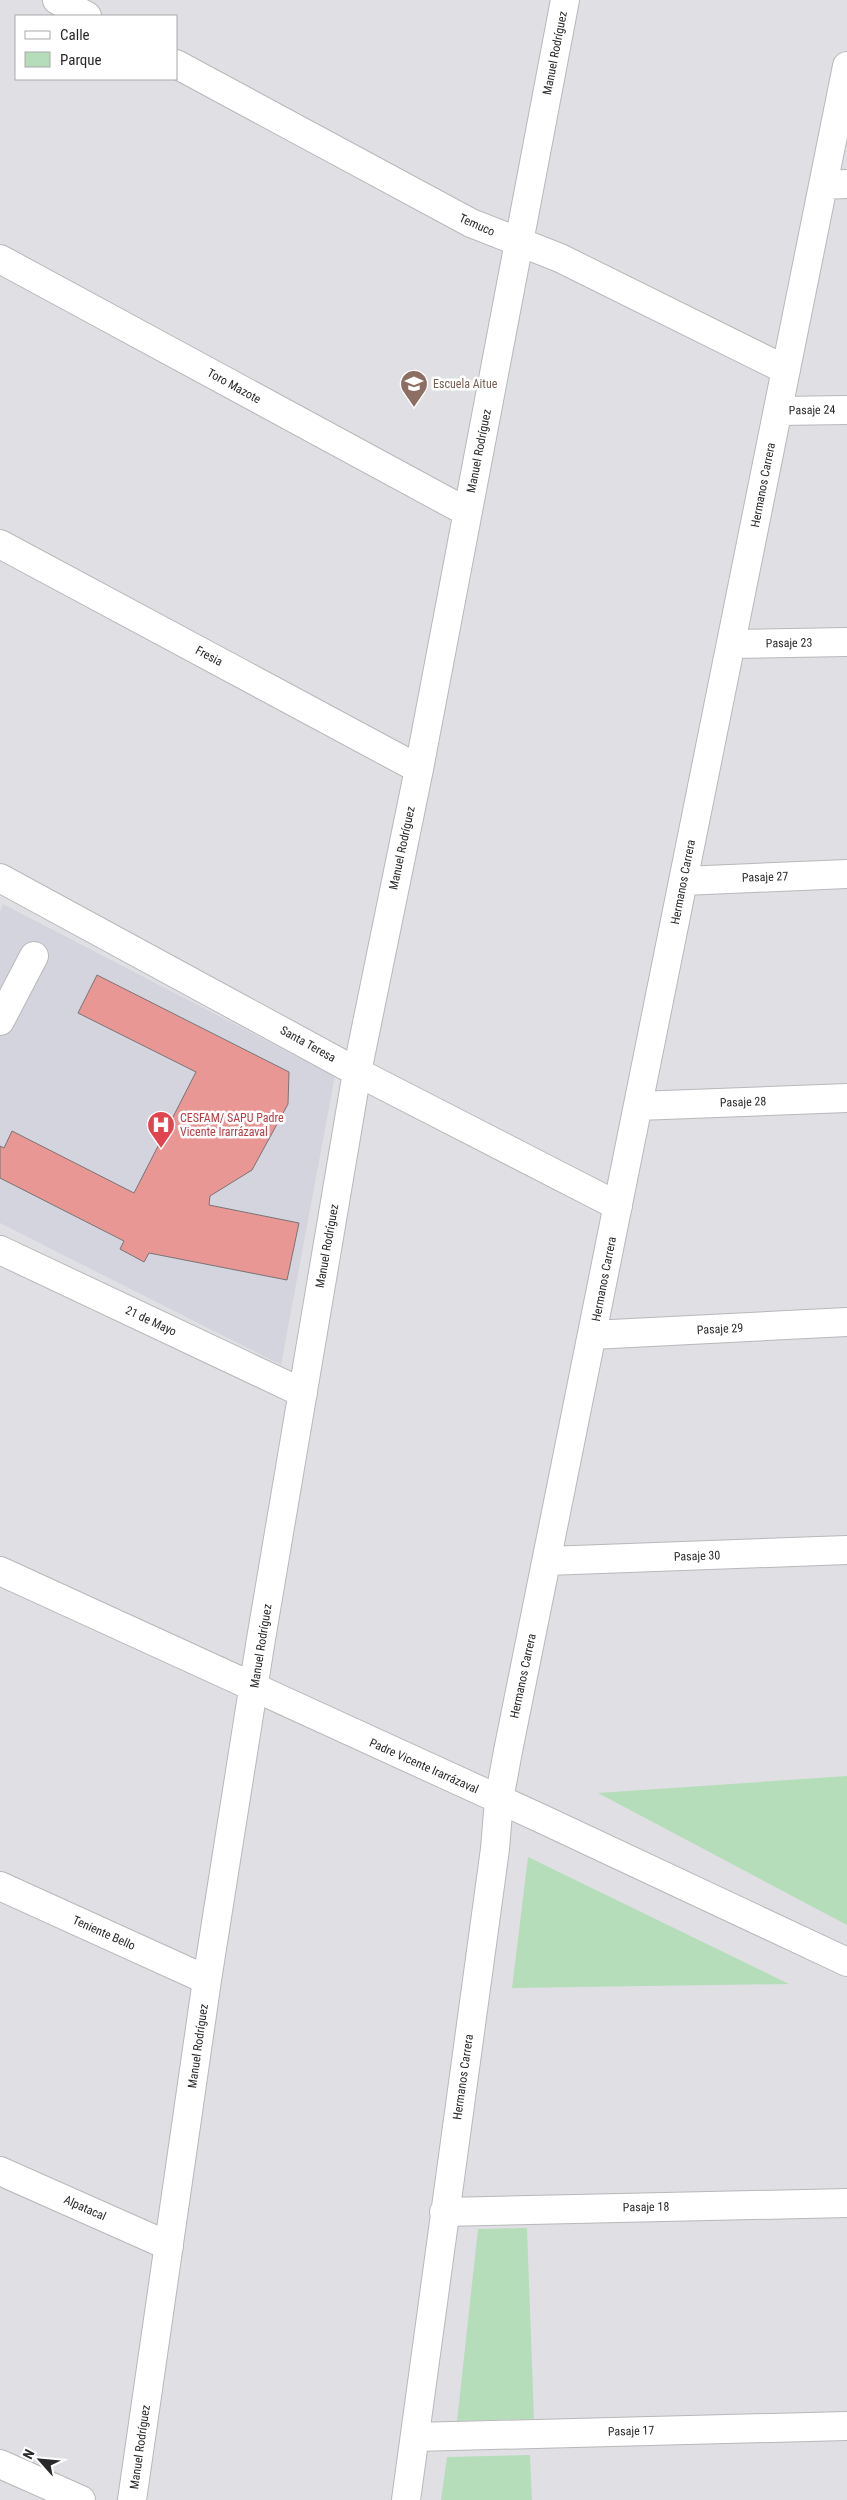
<svg xmlns="http://www.w3.org/2000/svg" width="847" height="2500" viewBox="0 0 847 2500" font-family="'Roboto Condensed',sans-serif">
	<style>
		.built { fill: #d4d4de }
		.green { fill: #b5ddba }
		.building { fill: #e99795; stroke: #787474 }
		.lines { fill: none; stroke-linecap: round; stroke-linejoin: round }
		.minor-casing { stroke: #b8b8bb; stroke-width: 30 }
		.minor { stroke: #fff; stroke-width: 28 }
		.labels { text-anchor: middle; dominant-baseline: central; stroke-width: 5; stroke-linejoin: round; paint-order: stroke }
		.street-label { font-size: 12px; fill: #28292a; stroke: #fff }
		.education-label { font-size: 12px; fill: #785e54; stroke: #fff; text-anchor: start }
		.health-label { font-size: 12px; fill: #be3a42; stroke: #fff; text-anchor: start }
	</style>
	<rect width="100%" height="100%" fill="#e0e0e4"/>
	<!-- built -->
	<path class="built" d="M3 904 335 1076 281 1365 0 1223V911Z"/>
	<!-- green -->
	<path class="green" d="M847 1776V1925L598 1793Z
		M528 1857 789 1984 512 1988Z
		M527 2228 534 2419 457 2421 478 2229Z
		M530 2455 532 2500H441L447 2457Z"/>
	<!-- building -->
	<path class="building" d="M97 975 289 1072 288 1104 252 1170 210 1196 209 1205 299 1223 287 1280 149 1253 144 1262 120 1249 124 1241 0 1178V1146L4 1148 12 1131 134 1193 196 1072 78 1013Z"/>
	<g class="lines">
		<defs>
			<path id="minor" d="M57 0 87 16
				M176 64 471 223 560 258 786 370
				M823 185 847 184
				M0 259 467 512
				M778 411 847 410
				M0 544 419 769
				M731 644 847 642
				M0 878 357 1072 618 1206
				M683 881 847 874
				M0 1021 34 956
				M638 1106 847 1098
				M0 1250 303 1393
				M592 1335 847 1322
				M547 1561 847 1550
				M0 1571 540 1818 847 1962
				M0 1886 207 1980
				M0 2171 169 2246
				M444 2212 847 2203
				M415 2437 847 2426
				M0 2464 81 2500
				M132 2500 207 1980 261 1639 357 1072 419 769 565 0
				M406 2500 495 1849 499 1800 508 1751 847 66"/>
		</defs>
		<!-- minor casing -->
		<use href="#minor" class="minor-casing"/>
		<!-- minor -->
		<use href="#minor" class="minor"/>
	</g>
	<!-- icons -->
	<defs>
		<symbol id="school-pin" viewBox="-11 -11 22 30"><path d="M0 17L-7.5 6A9.5 9.5 0 1 1 7.5 6Z" fill="#8d6e63" stroke="#fff"/><path d="M0-5L7-2L0 1L-7-2ZM-4 1L0 2.5L4 1V4Q0 6-4 4Z" fill="#fff"/></symbol>
		<symbol id="hospital-pin" viewBox="-11 -11 22 30"><path d="M0 17L-7.5 6A9.5 9.5 0 1 1 7.5 6Z" fill="#e0444e" stroke="#fff"/><path d="M-5-5h3v3.5h4V-5h3V5h-3V1.5h-4V5h-3Z" fill="#fff"/></symbol>
	</defs>
	<g fill-rule="evenodd">
		<use href="#school-pin" x="398" y="368" width="32" height="43"/>
		<use href="#hospital-pin" x="145" y="1109" width="32" height="43"/>
	</g>
	<g class="labels">
		<!-- street labels -->
		<g class="street-label">
			<text transform="translate(555 53) rotate(-79)">Manuel Rodríguez</text>
			<text transform="translate(477 225) rotate(24)">Temuco</text>
			<text transform="translate(234 386) rotate(29)">Toro Mazote</text>
			<text transform="translate(812 410) rotate(-1)">Pasaje 24</text>
			<text transform="translate(479 451) rotate(-79)">Manuel Rodríguez</text>
			<text transform="translate(763 485) rotate(-79)">Hermanos Carrera</text>
			<text transform="translate(789 643) rotate(-1)">Pasaje 23</text>
			<text transform="translate(209 656) rotate(28)">Fresia</text>
			<text transform="translate(402 848) rotate(-78)">Manuel Rodríguez</text>
			<text transform="translate(765 877) rotate(-2)">Pasaje 27</text>
			<text transform="translate(683 882) rotate(-79)">Hermanos Carrera</text>
			<text transform="translate(308 1044) rotate(29)">Santa Teresa</text>
			<text transform="translate(743 1102) rotate(-2)">Pasaje 28</text>
			<text transform="translate(327 1246) rotate(-80)">Manuel Rodríguez</text>
			<text transform="translate(604 1279) rotate(-79)">Hermanos Carrera</text>
			<text transform="translate(151 1321) rotate(25)">21 de Mayo</text>
			<text transform="translate(720 1329) rotate(-3)">Pasaje 29</text>
			<text transform="translate(697 1556) rotate(-2)">Pasaje 30</text>
			<text transform="translate(261 1646) rotate(-81)">Manuel Rodríguez</text>
			<text transform="translate(523 1676) rotate(-78)">Hermanos Carrera</text>
			<text transform="translate(424 1766) rotate(24)">Padre Vicente Irarrázaval</text>
			<text transform="translate(104 1933) rotate(24)">Teniente Bello</text>
			<text transform="translate(198 2046) rotate(-82)">Manuel Rodríguez</text>
			<text transform="translate(463 2077) rotate(-82)">Hermanos Carrera</text>
			<text transform="translate(646 2207) rotate(-1)">Pasaje 18</text>
			<text transform="translate(85 2208) rotate(24)">Alpatacal</text>
			<text transform="translate(631 2431) rotate(-2)">Pasaje 17</text>
			<text transform="translate(140 2447) rotate(-82)">Manuel Rodríguez</text>
		</g>
		<!-- education labels -->
		<g class="education-label">
			<text x="433" y="384">Escuela Aitue</text>
		</g>
		<!-- health labels -->
		<g class="health-label">
			<text x="180" y="1118">CESFAM/ SAPU Padre<tspan x="180" dy="14">Vicente Irarrázaval</tspan></text>
		</g>
	</g>
	<!-- legend -->
	<rect x="15" y="15" width="162" height="65" fill="#ffffff" stroke="#a9a9aa"/>
	<rect x="25" y="31" width="25" height="8" fill="#ffffff" stroke="#a9a9aa"/>
	<text x="60" y="40" font-size="15" fill="#28292a">Calle</text>
	<rect x="25" y="52" width="25" height="15" fill="#b5ddba" stroke="#a9a9aa"/>
	<text x="60" y="65" font-size="15" fill="#28292a">Parque</text>
	<!-- north arrow -->
	<g transform="translate(40 2460) rotate(297)" stroke="#ffffff" stroke-width="4" paint-order="stroke">
	<path d="M0-4L9 19L0 12L-9 19Z" fill="#28292a"/>
	<text y="-8" font-size="14" font-weight="bold" text-anchor="middle" fill="#28292a">N</text>
	</g>
</svg>
